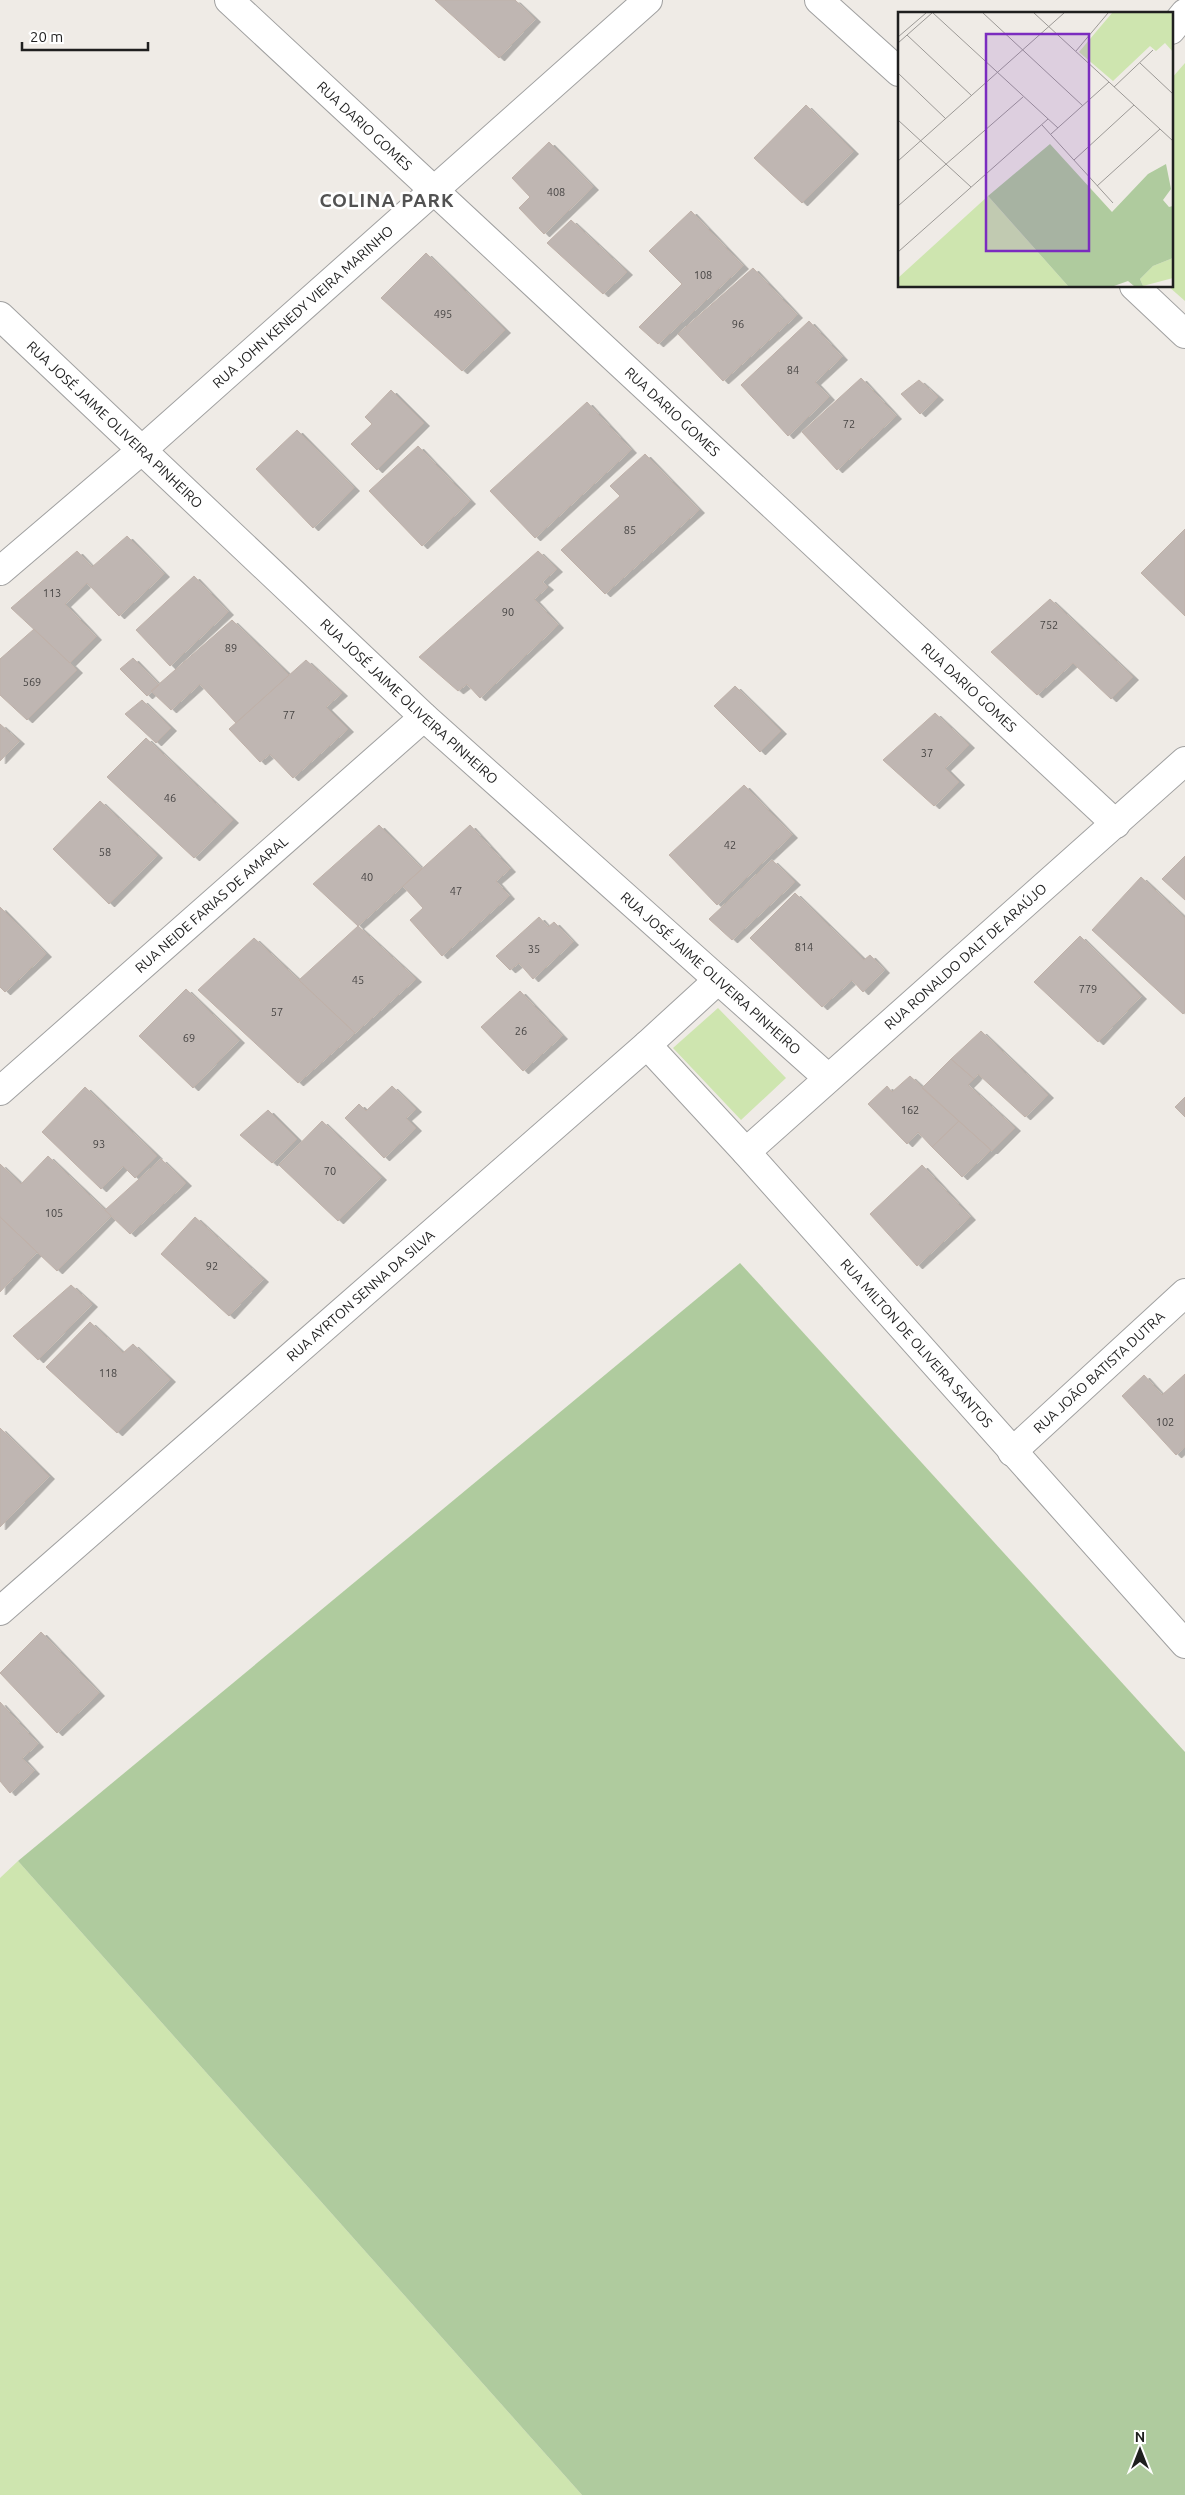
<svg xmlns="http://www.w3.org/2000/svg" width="1185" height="2495" viewBox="0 0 1185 2495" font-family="Ubuntu,sans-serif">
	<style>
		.grass { fill: #cee5af }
		.forest { fill: #afcb9e }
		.building { fill: #bfb6b2; stroke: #bfb1a9; filter: url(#shadow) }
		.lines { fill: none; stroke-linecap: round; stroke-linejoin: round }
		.street-casing { stroke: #a0a0a0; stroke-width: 30 }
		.street { stroke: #fff; stroke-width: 28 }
		.labels { text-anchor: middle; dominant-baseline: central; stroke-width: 5; stroke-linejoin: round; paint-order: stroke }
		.number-label { font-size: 11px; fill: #474544 }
		.street-label { font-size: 14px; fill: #1f1f1f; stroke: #fff }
		.district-label { font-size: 19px; font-weight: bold; letter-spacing: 1px; fill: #525252; stroke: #fff }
		.inset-road { fill: none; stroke: #9c9996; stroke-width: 1 }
		.view { fill: #7b2cbf; fill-opacity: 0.15; stroke: #7b2cbf; stroke-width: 2.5 }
		.inset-edge { fill: none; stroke: #1f1f1f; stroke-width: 2.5 }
	</style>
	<defs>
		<filter id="shadow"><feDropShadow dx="5.5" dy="3" stdDeviation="0" flood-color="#0004"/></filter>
	</defs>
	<rect width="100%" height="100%" fill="#efebe6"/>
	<!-- grass -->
	<path class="grass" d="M1185 63V301L1168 286H1171V79Z
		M718 1008 786 1078 741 1120 673 1048Z
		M18 1861 582 2495H0V1878Z"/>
	<!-- forest -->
	<path class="forest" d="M740 1263 1185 1752V2495H582L18 1861Z"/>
	<!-- building -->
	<path class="building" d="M435 0H515L535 19 499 58Z
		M806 105 853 151 802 203 754 158Z
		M549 142 593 187 544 234 519 208 530 197 512 178Z
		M691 211 743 266 658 344 639 327 682 284 649 251Z
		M571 220 627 272 603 294 547 243Z
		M426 253 505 330 462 371 381 298Z
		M753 268 797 315 723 381 678 334Z
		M809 321 842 357 815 382 829 397 788 436 741 385Z
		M861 378 896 416 837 470 802 432Z
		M919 380 938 397 920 414 901 394Z
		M391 390 424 423 377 470 351 444 372 424 365 417Z
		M587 402 631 450 535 538 490 491Z
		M297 430 354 488 313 528 256 469Z
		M418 446 470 501 422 546 369 491Z
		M645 454 699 510 605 594 561 550 620 496 610 486Z
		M1185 529V616L1141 573Z
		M127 536 164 574 119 616 87 583 65 604 96 637 70 663 11 608 77 551 92 567Z
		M538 551 557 569 542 582 548 587 534 599 558 625 480 698 467 684 458 691 419 657Z
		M194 576 228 612 170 666 136 630Z
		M1050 599 1133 677 1111 699 1073 663 1037 695 991 652Z
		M232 620 289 675 236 723 200 684 171 710 151 691Z
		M34 629 77 670 27 720 0 695V659Z
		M133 658 159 685 147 696 120 669Z
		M306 660 342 693 326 707 348 729 293 778 270 754 260 762 229 729Z
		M735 686 781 731 760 752 714 706Z
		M142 700 171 728 156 743 125 714Z
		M935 713 969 745 945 768 959 782 934 806 883 760Z
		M0 724 19 741 0 761Z
		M146 738 233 820 194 858 107 777Z
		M744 785 792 835 717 905 669 855Z
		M100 801 157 855 109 904 53 849Z
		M379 825 422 869 358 926 313 884Z
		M470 825 510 869 496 881 509 896 442 956 410 920 423 908 403 886Z
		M1185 856V900L1162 879Z
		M772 860 795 882 732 940 709 919Z
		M1141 877 1185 918V1012L1183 1014 1092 930Z
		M795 893 864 960 870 955 884 970 863 992 852 980 822 1007 750 938Z
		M0 907 46 954 5 992 0 987Z
		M539 917 548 927 554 922 573 942 533 979 519 963 510 970 496 956Z
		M358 926 416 979 355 1033 299 980Z
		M1080 936 1141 996 1098 1042 1034 982Z
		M254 938 355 1033 298 1083 198 990Z
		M186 989 239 1040 193 1088 139 1036Z
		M520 991 562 1036 523 1071 481 1027Z
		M981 1031 1048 1095 1025 1117 978 1074 974 1079 951 1059Z
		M951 1059 974 1079 968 1085 1015 1128 992 1151 922 1088Z
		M910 1076 959 1121 932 1147 918 1132 907 1144 868 1104 887 1086 892 1092Z
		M392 1086 416 1109 406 1118 416 1128 384 1158 345 1118 359 1104 366 1111Z
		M85 1087 157 1156 135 1178 123 1166 101 1189 42 1132Z
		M1185 1097V1117L1175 1107Z
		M268 1110 297 1139 272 1163 240 1135Z
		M322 1121 381 1177 338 1221 279 1165Z
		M959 1121 991 1150 962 1177 932 1147Z
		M48 1156 111 1216 57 1271 0 1217V1164L21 1184Z
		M161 1159 186 1183 130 1234 105 1210Z
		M922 1165 970 1217 917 1266 870 1214Z
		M0 1217 37 1252 0 1292Z
		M195 1217 263 1279 229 1316 161 1254Z
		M71 1285 92 1304 38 1360 13 1336Z
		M90 1322 123 1353 133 1344 170 1379 117 1433 46 1367Z
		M1185 1374V1447L1176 1455 1122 1396 1144 1375 1162 1395Z
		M0 1428 49 1476 0 1527Z
		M41 1632 99 1693 57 1733 0 1673Z
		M0 1702 38 1744 22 1758 34 1771 10 1793 0 1781Z"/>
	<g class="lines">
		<defs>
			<g id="street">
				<path id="s1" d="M229 0 1116 824"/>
				<path d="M819 0 899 72"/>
				<path d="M1171 30 1185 13"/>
				<path d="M1134 286 1185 334"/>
				<path id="s2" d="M0 316 424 717 828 1078"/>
				<path id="s3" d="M0 571 143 449 648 0"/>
				<path id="s4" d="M647 1045 746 1152 1185 1644"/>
				<path id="s5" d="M0 1091 424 717"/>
				<path id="s6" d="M746 1152 1185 761"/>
				<path id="s7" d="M1012 1452 1185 1293"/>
				<path id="s8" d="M0 1611 647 1045 718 980"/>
			</g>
		</defs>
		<!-- street casing -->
		<use href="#street" class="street-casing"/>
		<!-- street -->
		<use href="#street" class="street"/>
	</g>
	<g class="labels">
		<!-- number labels -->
		<g class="number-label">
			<text x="556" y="192">408</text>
			<text x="703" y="275">108</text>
			<text x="443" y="314">495</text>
			<text x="738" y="324">96</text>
			<text x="793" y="370">84</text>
			<text x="849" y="424">72</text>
			<text x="630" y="530">85</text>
			<text x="52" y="593">113</text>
			<text x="508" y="612">90</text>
			<text x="1049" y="625">752</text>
			<text x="231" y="648">89</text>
			<text x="32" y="682">569</text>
			<text x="289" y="715">77</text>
			<text x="927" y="753">37</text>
			<text x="170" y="798">46</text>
			<text x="730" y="845">42</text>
			<text x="105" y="852">58</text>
			<text x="367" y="877">40</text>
			<text x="456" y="891">47</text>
			<text x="804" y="947">814</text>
			<text x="534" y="949">35</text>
			<text x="358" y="980">45</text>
			<text x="1088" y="989">779</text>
			<text x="277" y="1012">57</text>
			<text x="521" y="1031">26</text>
			<text x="189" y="1038">69</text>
			<text x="910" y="1110">162</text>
			<text x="99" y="1144">93</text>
			<text x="330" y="1171">70</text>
			<text x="54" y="1213">105</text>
			<text x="212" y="1266">92</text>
			<text x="108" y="1373">118</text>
			<text x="1165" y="1422">102</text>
		</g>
		<!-- street labels -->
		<g class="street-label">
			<text stroke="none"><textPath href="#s1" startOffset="185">RUA DARIO GOMES</textPath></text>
			<text stroke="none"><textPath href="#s3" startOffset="402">RUA JOHN KENEDY VIEIRA MARINHO</textPath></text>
			<text stroke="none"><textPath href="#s1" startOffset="605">RUA DARIO GOMES</textPath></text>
			<text stroke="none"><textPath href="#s2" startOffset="158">RUA JOSÉ JAIME OLIVEIRA PINHEIRO</textPath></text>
			<text stroke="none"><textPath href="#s1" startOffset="1010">RUA DARIO GOMES</textPath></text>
			<text stroke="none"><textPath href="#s2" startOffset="562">RUA JOSÉ JAIME OLIVEIRA PINHEIRO</textPath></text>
			<text stroke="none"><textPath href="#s5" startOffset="282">RUA NEIDE FARIAS DE AMARAL</textPath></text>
			<text stroke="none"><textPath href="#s6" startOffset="294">RUA RONALDO DALT DE ARAÚJO</textPath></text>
			<text stroke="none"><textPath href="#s2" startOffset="968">RUA JOSÉ JAIME OLIVEIRA PINHEIRO</textPath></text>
			<text stroke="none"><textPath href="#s8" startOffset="479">RUA AYRTON SENNA DA SILVA</textPath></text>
			<text stroke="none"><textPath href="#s4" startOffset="402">RUA MILTON DE OLIVEIRA SANTOS</textPath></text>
			<text stroke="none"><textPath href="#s7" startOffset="118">RUA JOÃO BATISTA DUTRA</textPath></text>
		</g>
		<!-- district labels -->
		<g class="district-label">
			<text x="387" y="200">COLINA PARK</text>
		</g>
	</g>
	<!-- overview -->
	<g transform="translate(898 12)">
		<rect width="275" height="275" fill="#efebe6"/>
		<path d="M214 1H275V40L267 31 258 39 252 34 215 69 181 40ZM90 184 170 274H0V266ZM275 246V266L245 274 242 267 255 254Z" fill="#cee5af"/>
		<path d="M152 132 214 200 250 162 268 152 273 177 265 188 271 195 275 194V246L255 254 242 267 245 274H236L230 269 216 274H170L90 184Z" fill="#afcb9e"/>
		<path class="inset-road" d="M35 1 160 116M85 1 185 94M136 1 275 129M9 23 74 84M0 25 28 1M0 31 34 1M178 39 210 1M242 51 275 82M0 61 48 107M216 75 255 38M0 108 73 175M144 113 215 191M153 122 211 70M176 148 236 93M0 149 166 1M199 174 262 117M0 194 125 85M0 240 150 107"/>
		<path class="view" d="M88 22H191V239H88Z"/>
		<rect width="275" height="275" class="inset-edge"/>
	</g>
	<!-- north arrow -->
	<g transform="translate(1140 2450)" stroke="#ffffff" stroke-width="4" paint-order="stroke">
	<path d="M0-4L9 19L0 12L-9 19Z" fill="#1f1f1f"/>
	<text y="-8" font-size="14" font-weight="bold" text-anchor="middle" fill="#1f1f1f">N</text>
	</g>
	<!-- scale -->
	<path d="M22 42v8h126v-8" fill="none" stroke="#1f1f1f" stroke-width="2.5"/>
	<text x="30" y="42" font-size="15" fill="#1f1f1f" stroke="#ffffff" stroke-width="4" paint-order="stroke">20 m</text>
</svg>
